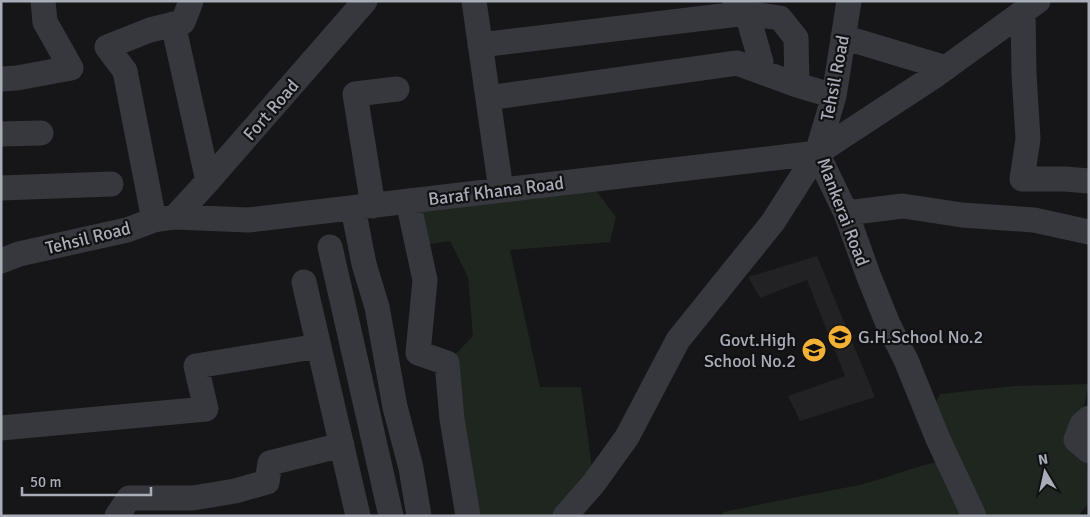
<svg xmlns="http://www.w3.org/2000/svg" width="1090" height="517" viewBox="0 0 1090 517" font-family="Signika,sans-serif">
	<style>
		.built { fill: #222225 }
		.green { fill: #1e261f }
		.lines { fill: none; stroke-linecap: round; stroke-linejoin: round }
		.minor { stroke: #37383d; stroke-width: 25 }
		.labels { text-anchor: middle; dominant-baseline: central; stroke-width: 4.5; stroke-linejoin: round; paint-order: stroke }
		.street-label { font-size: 18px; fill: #a8adb8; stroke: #111113 }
		.poi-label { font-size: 18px; fill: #a8adb8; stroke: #111113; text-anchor: start }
	</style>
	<rect width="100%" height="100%" fill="#161618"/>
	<!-- built -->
	<path class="built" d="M817 256 875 397 800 421 788 396 845 376 807 280 760 298 748 277Z"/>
	<!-- green -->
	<path class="green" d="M588 180 616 217 610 242 510 250 540 387H581L594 483 565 516H469L447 363 473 336 468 277 450 241 418 246 408 201Z
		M1089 384 1076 440 1089 469V503L1078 516H721L724 512C769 502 814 494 859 485 889 478 917 465 947 460L929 416 940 394 1015 386Z"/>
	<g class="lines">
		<!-- minor -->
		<path class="minor" d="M474 1 501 190
			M735 4 747 13 761 62 753 69
			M1023 12 1024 74 1028 139 1022 179H1065L1089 181
			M173 24 208 181
			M843 37 946 68
			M480 45 747 13 780 18 796 38 797 85
			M1 79 17 78 71 68 45 22 43 1
			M488 98 737 63 797 85 834 96
			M1 134 41 133
			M817 153 846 213 869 277 888 324 906 360 938 439 974 516
			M1 188 111 184
			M408 201 425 280 418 353 447 363 452 419 468 516
			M373 206 355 94 397 89
			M353 208 364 264 377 307 395 407 411 468 419 516
			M846 213 903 206 962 215 1034 220 1089 232
			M175 217 208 181 365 1
			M154 220 125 71 107 47 150 30 183 22 191 1
			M330 247 391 516
			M1 261 19 254 127 230 154 220 175 217 248 220 817 153 936 75 1038 1
			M304 282 358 516
			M1089 418 1082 424 1076 440 1089 451
			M1 428 206 409 196 366 319 346
			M117 516 129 498H193L235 491 267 482 270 463 342 445
			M565 516 594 483 627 437 678 340 773 222 817 153 834 96 849 1"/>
	</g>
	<!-- icons -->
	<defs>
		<symbol id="school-disc" viewBox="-11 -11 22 22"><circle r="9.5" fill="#f2b134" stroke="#111113"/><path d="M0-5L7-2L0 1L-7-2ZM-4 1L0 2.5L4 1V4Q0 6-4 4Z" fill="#111"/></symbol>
	</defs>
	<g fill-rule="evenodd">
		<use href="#school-disc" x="826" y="323" width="28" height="28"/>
		<use href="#school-disc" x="800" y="336" width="28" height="28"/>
	</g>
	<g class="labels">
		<!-- street labels -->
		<g class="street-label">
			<text transform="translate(835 78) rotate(-79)">Tehsil Road</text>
			<text transform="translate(271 110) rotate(-49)">Fort Road</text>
			<text transform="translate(496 191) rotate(-7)">Baraf Khana Road</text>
			<text transform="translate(843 212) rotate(69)">Mankerai Road</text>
			<text transform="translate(88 238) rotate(-14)">Tehsil Road</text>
		</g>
		<!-- poi labels -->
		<g class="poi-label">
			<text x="858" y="337">G.H.School No.2</text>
			<text x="796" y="340" text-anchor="end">Govt.High<tspan x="796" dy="21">School No.2</tspan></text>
		</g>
	</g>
	<!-- border -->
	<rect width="1090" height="517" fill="none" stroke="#a8adb8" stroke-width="5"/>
	<!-- north arrow -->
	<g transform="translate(1045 472) rotate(351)" stroke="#111113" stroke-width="4" paint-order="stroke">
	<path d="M0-4L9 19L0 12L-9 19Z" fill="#a8adb8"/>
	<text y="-8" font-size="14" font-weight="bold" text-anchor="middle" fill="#a8adb8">N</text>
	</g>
	<!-- scale -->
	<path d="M22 487v8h129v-8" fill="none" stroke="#a8adb8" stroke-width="2.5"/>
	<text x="30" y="487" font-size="15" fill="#a8adb8" stroke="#111113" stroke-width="4" paint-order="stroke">50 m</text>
</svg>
